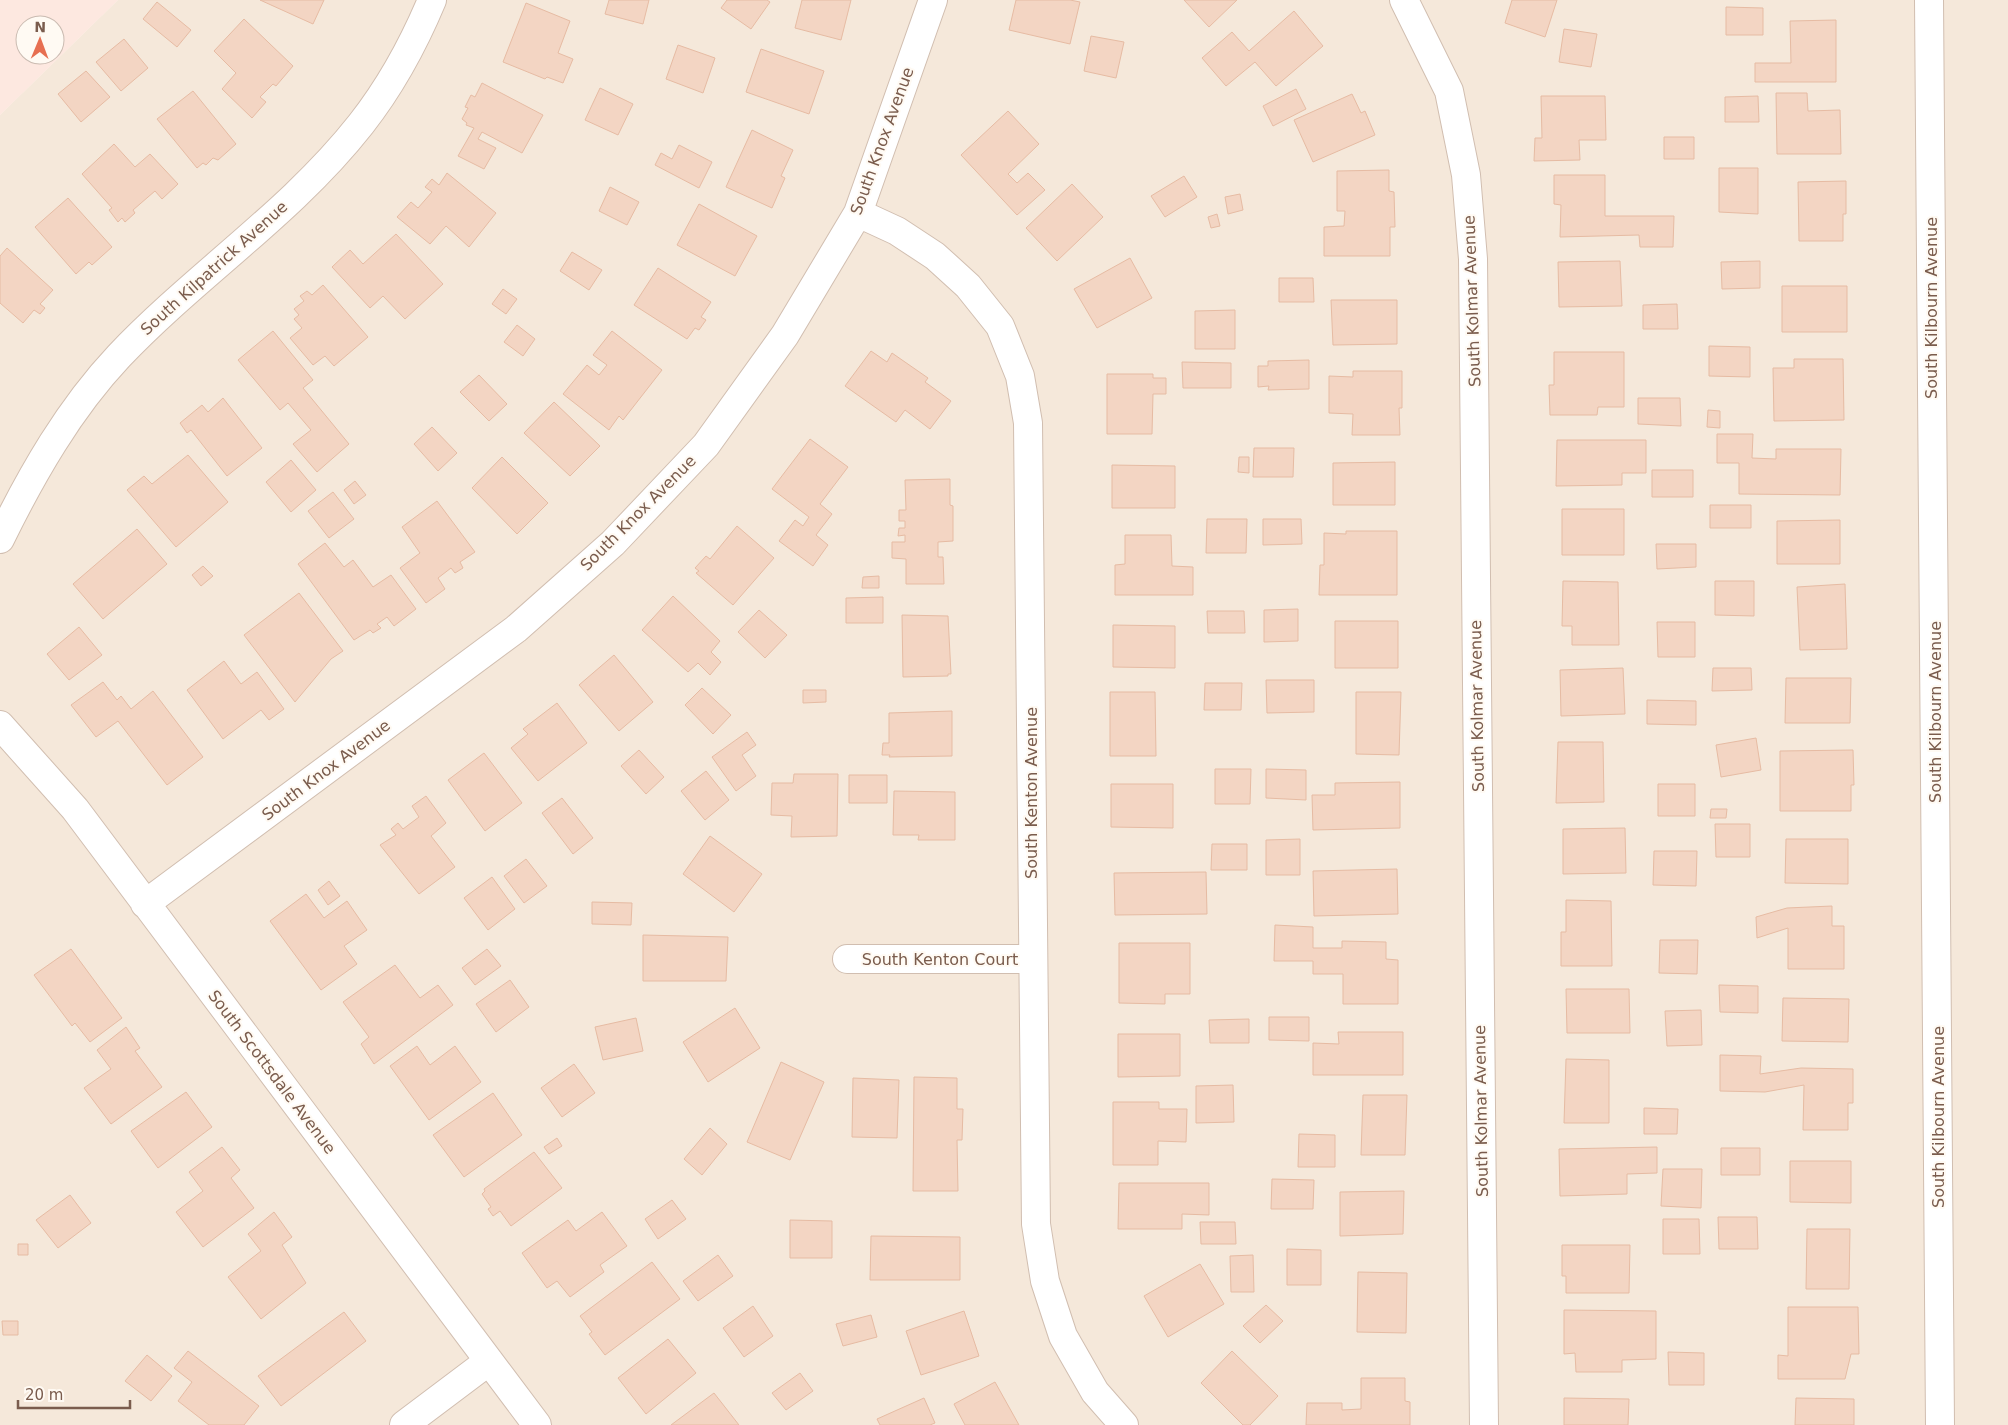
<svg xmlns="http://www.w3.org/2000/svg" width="2008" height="1425" viewBox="0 0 2008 1425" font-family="'DejaVu Sans',sans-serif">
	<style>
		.residential { fill: #f5e8da }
		.commercial { fill: #fde8e0; fill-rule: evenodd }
		.building { fill: #f3d5c3; stroke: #e6bba3 }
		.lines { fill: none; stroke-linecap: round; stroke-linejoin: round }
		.minor-casing { stroke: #d1beb0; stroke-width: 30 }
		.minor { stroke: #fff; stroke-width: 28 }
		.labels { text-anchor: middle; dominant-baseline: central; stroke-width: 4; stroke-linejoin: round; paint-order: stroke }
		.street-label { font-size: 16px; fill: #7a5c4d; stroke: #fffaf3 }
	</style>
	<rect width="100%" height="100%" fill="#fdf6ec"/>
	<!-- residential -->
	<path class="residential" d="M118 0H2008V1425H0V115Z"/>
	<!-- commercial -->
	<path class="commercial" d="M0 0H118L0 115ZM25 25H55V55H25Z"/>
	<!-- building -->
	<path class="building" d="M260 0H324L313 24Z
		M609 0H649L643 24 605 14Z
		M727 0H767L770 2 751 29 721 8Z
		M802 0H851L841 40 795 28Z
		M1016 0H1070L1080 2 1070 44 1009 30Z
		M1184 0H1237L1209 27Z
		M1512 0H1557L1545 37 1505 23Z
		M157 2 191 30 177 47 143 19Z
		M526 3 570 21 558 53 573 59 563 83 547 77 545 79 503 62Z
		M1726 7 1763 8V35H1726Z
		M1294 11 1323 46 1276 86 1255 62 1226 86 1202 58 1232 32 1249 51Z
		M244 19 293 66 276 86 273 84 260 97 266 102 252 118 222 89 236 73 214 51Z
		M1836 20V82H1755V63H1791L1790 21Z
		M1564 29 1597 34 1591 67 1559 62Z
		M1091 36 1124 42 1116 78 1084 71Z
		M124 39 148 68 121 91 96 62Z
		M678 45 715 58 703 93 666 79Z
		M761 49 824 71 809 114 746 92Z
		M86 71 110 97 81 122 58 94Z
		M482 83 543 115 522 153 482 132 478 139 496 148 484 169 458 156 474 128 466 125 467 123 462 119 468 108 465 107 471 95 475 97Z
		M600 88 633 104 618 135 585 120Z
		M1296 89 1306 109 1273 126 1263 106Z
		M193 91 236 144 218 160 213 158 206 165 203 163 197 168 157 119Z
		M1776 93H1807L1808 111 1840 110 1841 154H1777Z
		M1352 94 1361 113 1365 111 1375 135 1313 162 1294 120Z
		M1541 96H1605L1606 140H1579L1580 160 1534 161 1535 138H1542Z
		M1758 96 1759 122H1725V97Z
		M1008 111 1039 144 1008 174 1017 183 1028 173 1045 190 1017 215 961 155Z
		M752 130 793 150 781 176 785 178 772 208 726 187Z
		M1664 137H1694V159H1664Z
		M114 144 135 167 150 154 178 184 162 199 155 191 133 210 135 213 125 222 122 218 118 222 109 210 112 208 82 174Z
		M679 145 712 162 699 188 655 165 661 153 672 159Z
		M1719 168H1758V214L1719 212Z
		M1389 170V191L1394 192 1395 227H1390V256H1324V227L1344 226 1345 211H1337V171Z
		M447 173 496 213 469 247 446 226 430 244 397 217 411 202 418 208 432 192 425 187 432 179 439 185Z
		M1554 175H1605V216H1674L1673 247H1640L1639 235 1560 237 1561 205 1554 204Z
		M1184 176 1197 197 1165 217 1151 196Z
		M1846 181V214H1843V241H1799L1798 182Z
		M1072 184 1103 217 1057 261 1026 228Z
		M610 187 639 202 627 225 599 211Z
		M1240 194 1243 210 1228 214 1225 197Z
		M68 198 112 247 92 265 89 262 76 274 35 227Z
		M699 204 757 236 735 276 677 245Z
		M1217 214 1220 226 1211 228 1208 217Z
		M396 234 443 284 405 319 383 296 370 308 332 267 350 250 363 264Z
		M7 248 53 290 40 304 45 308 40 314 34 310 23 323 0 303V256Z
		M572 252 602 270 589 290 560 271Z
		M1130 258 1152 298 1097 328 1074 289Z
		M1620 261 1622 306 1559 307 1558 262Z
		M1760 261V288L1722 289 1721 262Z
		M658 268 711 302 701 317 706 320 699 330 695 328 687 339 634 305Z
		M1279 278H1313L1314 302H1279Z
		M323 285 368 337 334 366 325 356 313 365 290 338 302 328 294 319 299 315 294 309 304 301 300 296 307 291 312 295Z
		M1782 286H1847V332H1782Z
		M503 289 517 299 506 314 492 304Z
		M1331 300H1397V344L1333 345Z
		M1677 304 1678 329H1643V305Z
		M1235 310V349H1195V311Z
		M517 325 535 339 523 356 504 342Z
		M273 331 313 380 303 388 349 444 317 472 293 444 311 430 288 403 280 410 238 360Z
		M612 331 662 370 623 420 619 416 609 430 563 394 587 365 599 375 607 365 593 355Z
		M1709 346 1750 347V377L1709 376Z
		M871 351 887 362 892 353 928 378 925 382 951 401 930 429 905 410 896 422 845 386Z
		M1554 352H1624V407H1598L1597 415H1550L1549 385H1554Z
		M1794 359H1843L1844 420 1774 421 1773 368H1794Z
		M1309 360V389L1268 390 1269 386 1258 387V366H1268V361Z
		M1182 362 1231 363V388H1183Z
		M1353 371H1402V408H1399L1400 435H1352L1353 414 1329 413V376L1353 377Z
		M1107 374H1153V378H1166V394H1153L1152 434H1107Z
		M479 375 507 404 489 421 460 392Z
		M223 398 262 448 227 476 191 430 187 433 180 423 202 405 208 412Z
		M1638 398H1680L1681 426 1638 424Z
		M554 402 600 446 570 476 524 433Z
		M1708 410 1720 411V428L1707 427Z
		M432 427 457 453 438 471 414 444Z
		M1717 434H1753L1752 458 1776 459V449H1841L1840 495 1739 494V463H1717Z
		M810 439 848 467 820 504 832 514 816 535 828 545 813 566 779 541 795 520 803 526 809 517 772 489Z
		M1557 440H1646V473H1622V485L1556 486Z
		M1254 448H1294L1293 477H1253Z
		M188 455 228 502 176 547 127 490 144 476 152 484Z
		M502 457 548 503 517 534 472 488Z
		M1239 457H1249V473L1238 472Z
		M291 460 316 490 291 512 266 482Z
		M1395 462V505H1333V463Z
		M1112 465 1175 466V508H1112Z
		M1652 470H1693V497H1652Z
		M950 479V505L953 506V541L938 542V557H943L944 584H906V559L892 558V542H905V535L898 536 899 528H905V521H899V510H906L905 480Z
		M355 481 366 495 354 504 344 490Z
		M333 492 354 519 329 538 308 511Z
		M437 501 475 552 460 562 463 568 455 573 451 568 438 578 445 589 426 603 400 568 420 553 402 527Z
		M1710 505H1751V528H1710Z
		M1562 509H1624V555H1562Z
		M1207 519H1247L1246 553H1206Z
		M1263 519H1301L1302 544 1263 545Z
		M1840 520V564H1777V521Z
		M737 526 774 558 733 605 696 573 699 571 695 568 706 556 710 559Z
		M137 529 167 564 103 619 73 584Z
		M1346 531H1397V595H1319L1320 565H1324V533L1346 534Z
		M1125 535H1171L1172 566 1193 567V595H1115V565L1125 564Z
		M325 543 344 567 353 560 373 587 391 575 416 609 394 626 387 617 377 624 381 628 373 633 370 630 354 640 298 564Z
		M1656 544H1696V567L1657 569Z
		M203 566 213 576 201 586 192 575Z
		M879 576V588H862L863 577Z
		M1563 581 1618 582 1619 645H1572V626H1562Z
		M1715 581H1754V616L1715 615Z
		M1845 584 1847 649 1800 650 1797 587Z
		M299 593 343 651 331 659 295 702 244 635Z
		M673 596 720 641 711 652 721 662 710 675 698 663 688 672 642 630Z
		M883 597V623H846V598Z
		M1298 609V641L1264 642V610Z
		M759 610 787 635 765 658 738 632Z
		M1207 611H1244L1245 633H1208Z
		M902 615 948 616 951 674H948V676L903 677Z
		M1335 621H1398V668H1335Z
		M1657 622H1695V657H1658Z
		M1113 625 1175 626V668L1113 667Z
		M79 627 102 655 69 680 47 654Z
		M614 655 653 702 619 731 579 685Z
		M224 661 241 684 257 672 284 709 269 720 261 710 223 739 187 690Z
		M1623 668 1625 714 1561 716 1560 670Z
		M1713 668H1751L1752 690 1712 691Z
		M1786 678H1851L1850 723H1785Z
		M1266 680H1314V712L1267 713Z
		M103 682 117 700 121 696 131 709 153 691 203 757 167 785 118 721 96 737 71 705Z
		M1205 683H1242L1241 710H1204Z
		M702 688 731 715 713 734 685 705Z
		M803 690H826V702L803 703Z
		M1110 692H1155L1156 756H1110Z
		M1356 692H1401L1399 755 1356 754Z
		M1647 700 1696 701V725L1647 724Z
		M557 703 587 743 538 781 511 748 528 734 523 729Z
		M952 711V756L889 757 890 755H882L883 743H889V713Z
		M747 732 756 745 742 755 756 776 736 791 712 757Z
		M1756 738 1761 770 1721 777 1716 745Z
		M1558 742H1603L1604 802 1556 803Z
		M639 750 664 777 646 794 621 766Z
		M1853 750 1854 785H1851V811H1780V751Z
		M484 753 522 803 485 831 448 780Z
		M1215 769H1251L1250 804H1215Z
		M1266 769 1306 770V800L1266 798Z
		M706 771 729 800 705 820 681 791Z
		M794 774H838L837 836 791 837 792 816 771 815 772 783H793Z
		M849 775H887V803H849Z
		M1400 782V828L1313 830 1312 795H1335V783Z
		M1111 784H1173V828L1111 827Z
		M1658 784H1695V816H1658Z
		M894 791 955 792V840H918L919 835H893Z
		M426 796 446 823 431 836 455 867 419 894 380 845 396 835 391 829 398 823 403 829 419 817 412 806Z
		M562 798 593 838 573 854 542 813Z
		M1711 809H1727L1726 818H1710Z
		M1715 824H1750V857H1716Z
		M1625 828 1626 873 1563 874V829Z
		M710 836 762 874 734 912 683 874Z
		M1300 839V875H1266V840Z
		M1786 839H1848V884L1785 883Z
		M1212 844H1247V870H1211Z
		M1654 851H1697L1696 886 1653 885Z
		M526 859 547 886 524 903 504 876Z
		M1397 869 1398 914 1314 916 1313 871Z
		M1206 872 1207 914 1115 915 1114 873Z
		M492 877 515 909 488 930 464 898Z
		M329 881 340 896 328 905 318 890Z
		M306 894 324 918 347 901 367 930 344 946 357 964 321 990 270 921Z
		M1566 900 1611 901 1612 966H1561V932H1566Z
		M592 902 632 903 631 925 592 924Z
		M1832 906V926H1844V969H1788V928L1757 938 1756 917 1787 908Z
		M1275 925 1313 927V948H1342V941L1386 942V959L1398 960V1004H1343V974H1313V961H1274Z
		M643 935 728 937 726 981H643Z
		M1660 940H1698L1697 974 1659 973Z
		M1119 943H1190V994H1165V1004L1119 1003Z
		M71 949 122 1018 90 1042 75 1023 72 1026 34 975Z
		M487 949 501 966 475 985 462 968Z
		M395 965 420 998 438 985 453 1005 374 1064 361 1044 369 1037 343 1002Z
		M510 980 529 1007 496 1032 476 1004Z
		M1719 985 1758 986V1013L1720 1012Z
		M1566 989H1629L1630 1033H1567Z
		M1783 998 1849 999 1848 1042 1782 1041Z
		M735 1008 760 1048 708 1082 683 1042Z
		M1701 1010 1702 1045 1667 1046 1665 1011Z
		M1269 1017H1309V1041L1269 1040Z
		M636 1018 643 1051 603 1060 595 1027Z
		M1249 1019V1043H1210L1209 1020Z
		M126 1027 140 1048 135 1051 162 1087 111 1124 84 1088 111 1069 97 1050Z
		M1338 1032H1403V1075H1313V1043L1339 1044Z
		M1118 1034H1180V1076L1118 1077Z
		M417 1046 430 1065 455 1046 481 1082 429 1120 390 1066Z
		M1720 1055 1761 1056 1760 1074 1801 1068 1853 1069V1103H1848V1130H1803L1804 1085 1765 1092 1720 1091Z
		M1566 1059 1609 1060V1123H1564Z
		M781 1062 824 1082 790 1160 747 1142Z
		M574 1064 595 1093 562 1117 541 1088Z
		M914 1077 957 1078V1109H963L962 1140H957L958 1191H913Z
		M853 1078 899 1080 897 1138 852 1137Z
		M1233 1085 1234 1122 1196 1123V1086Z
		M186 1092 212 1127 158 1168 131 1131Z
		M493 1093 522 1135 464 1177 433 1135Z
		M1363 1095H1407L1405 1155H1361Z
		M1113 1102H1159V1109H1187L1186 1142 1158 1141V1165H1113Z
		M1644 1108 1678 1109 1677 1134H1644Z
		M710 1128 727 1144 702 1175 684 1159Z
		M1299 1134 1335 1135V1167H1298Z
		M557 1138 562 1146 549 1154 544 1147Z
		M222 1147 240 1170 231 1178 254 1208 203 1247 176 1212 203 1191 189 1172Z
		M1657 1147V1173L1627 1174V1194L1560 1196 1559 1149Z
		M1721 1148H1760V1175H1721Z
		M534 1152 562 1188 511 1226 500 1211 493 1216 488 1209 491 1207 482 1194 485 1191 484 1189Z
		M1790 1161H1851V1203L1790 1202Z
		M1663 1169H1702L1701 1208 1661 1206Z
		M1272 1179 1314 1180 1313 1209H1271Z
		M1119 1183H1209V1215L1182 1214V1229H1118Z
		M1404 1191 1403 1234 1340 1236V1192Z
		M70 1195 91 1223 58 1248 36 1220Z
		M672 1200 686 1219 658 1239 645 1219Z
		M274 1212 292 1237 282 1245 306 1283 261 1319 228 1277 261 1251 248 1234Z
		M602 1212 627 1246 600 1265 604 1272 570 1297 557 1281 547 1288 522 1253 568 1220 576 1231Z
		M1718 1217H1757L1758 1249H1719Z
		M1663 1219H1699L1700 1254H1663Z
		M790 1220 832 1221V1258H790Z
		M1200 1222H1235L1236 1244H1201Z
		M1807 1229H1850L1849 1289H1806Z
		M871 1236 960 1237V1280H870Z
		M18 1244H28V1255H18Z
		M1562 1245H1630L1629 1293H1566V1276H1562Z
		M1287 1249 1321 1250V1285H1287Z
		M718 1255 733 1276 698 1301 683 1281Z
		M1253 1255 1254 1292H1231L1230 1256Z
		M652 1262 680 1299 605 1355 589 1334 592 1332 580 1316Z
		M1200 1264 1224 1304 1168 1337 1144 1296Z
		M1358 1272 1407 1273 1406 1333 1357 1332Z
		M1266 1305 1283 1321 1260 1343 1243 1326Z
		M753 1306 773 1336 744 1357 723 1328Z
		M1788 1307H1858L1859 1354H1851L1845 1379H1778V1355L1788 1356Z
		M1564 1310 1656 1311V1359L1622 1360V1372H1576L1575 1353 1564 1354Z
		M964 1311 979 1356 921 1375 906 1331Z
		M344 1312 366 1341 281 1406 258 1376Z
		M871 1315 877 1337 843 1346 836 1324Z
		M2 1321H18V1335H3Z
		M668 1339 696 1373 646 1414 618 1378Z
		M188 1351 259 1406 244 1425H209L178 1401 192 1382 174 1368Z
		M1232 1351 1278 1396 1250 1425H1243L1201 1383Z
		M1668 1352 1704 1353V1385H1669Z
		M147 1355 172 1376 151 1401 125 1381Z
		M800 1373 813 1391 786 1410 772 1393Z
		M1361 1378H1405V1401L1410 1402V1425H1306L1307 1403H1342V1410L1361 1409Z
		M995 1382 1019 1425H965L954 1404Z
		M714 1393 739 1425H671Z
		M924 1398 935 1423 930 1425H880L877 1419Z
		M1564 1398 1629 1399 1628 1425H1564Z
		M1796 1398 1854 1399V1425H1795Z"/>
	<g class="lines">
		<defs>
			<path id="minor" d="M1404 0 1449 91 1466 175 1473 259 1484 1425
				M1929 0 1940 1425
				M858 213 897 231 935 256 968 286 1000 326 1020 376 1028 423 1036 1224 1045 1281 1063 1336 1095 1392 1124 1425
				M0 539C32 474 69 409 119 356 196 275 292 212 361 124 390 87 414 43 432 0
				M0 725 75 809 537 1425
				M145 904 516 629 613 543 706 445 785 335 858 213 933 0
				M847 959H1033
				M404 1425 489 1361"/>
		</defs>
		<!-- minor casing -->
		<use href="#minor" class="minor-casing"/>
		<!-- minor -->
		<use href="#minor" class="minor"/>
	</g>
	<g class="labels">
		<!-- street labels -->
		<g class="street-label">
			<text transform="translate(882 141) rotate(-70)">South Knox Avenue</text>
			<text transform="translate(214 268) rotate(-42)">South Kilpatrick Avenue</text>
			<text transform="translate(1472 301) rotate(-92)">South Kolmar Avenue</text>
			<text transform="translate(1931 308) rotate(-90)">South Kilbourn Avenue</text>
			<text transform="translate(638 513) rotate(-45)">South Knox Avenue</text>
			<text transform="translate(1477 706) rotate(-91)">South Kolmar Avenue</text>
			<text transform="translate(1935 712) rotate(-90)">South Kilbourn Avenue</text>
			<text transform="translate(326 770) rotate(-37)">South Knox Avenue</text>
			<text transform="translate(1031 793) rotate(-90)">South Kenton Avenue</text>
			<text x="940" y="959">South Kenton Court</text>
			<text transform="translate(272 1072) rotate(53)">South Scottsdale Avenue</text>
			<text transform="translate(1481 1111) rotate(-91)">South Kolmar Avenue</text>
			<text transform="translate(1938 1117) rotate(-90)">South Kilbourn Avenue</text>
		</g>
	</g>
	<!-- north arrow -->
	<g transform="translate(40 40) rotate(1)"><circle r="24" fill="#fffaf3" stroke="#cabbb1"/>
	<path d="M0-4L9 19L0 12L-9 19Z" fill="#e76f51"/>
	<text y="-8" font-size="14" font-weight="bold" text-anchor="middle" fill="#7a5c4d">N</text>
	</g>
	<!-- scale -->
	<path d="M18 1400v8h112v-8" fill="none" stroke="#7a5c4d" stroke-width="2.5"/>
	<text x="25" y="1400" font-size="15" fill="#7a5c4d" stroke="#fffaf3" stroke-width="4" paint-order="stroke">20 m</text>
</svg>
